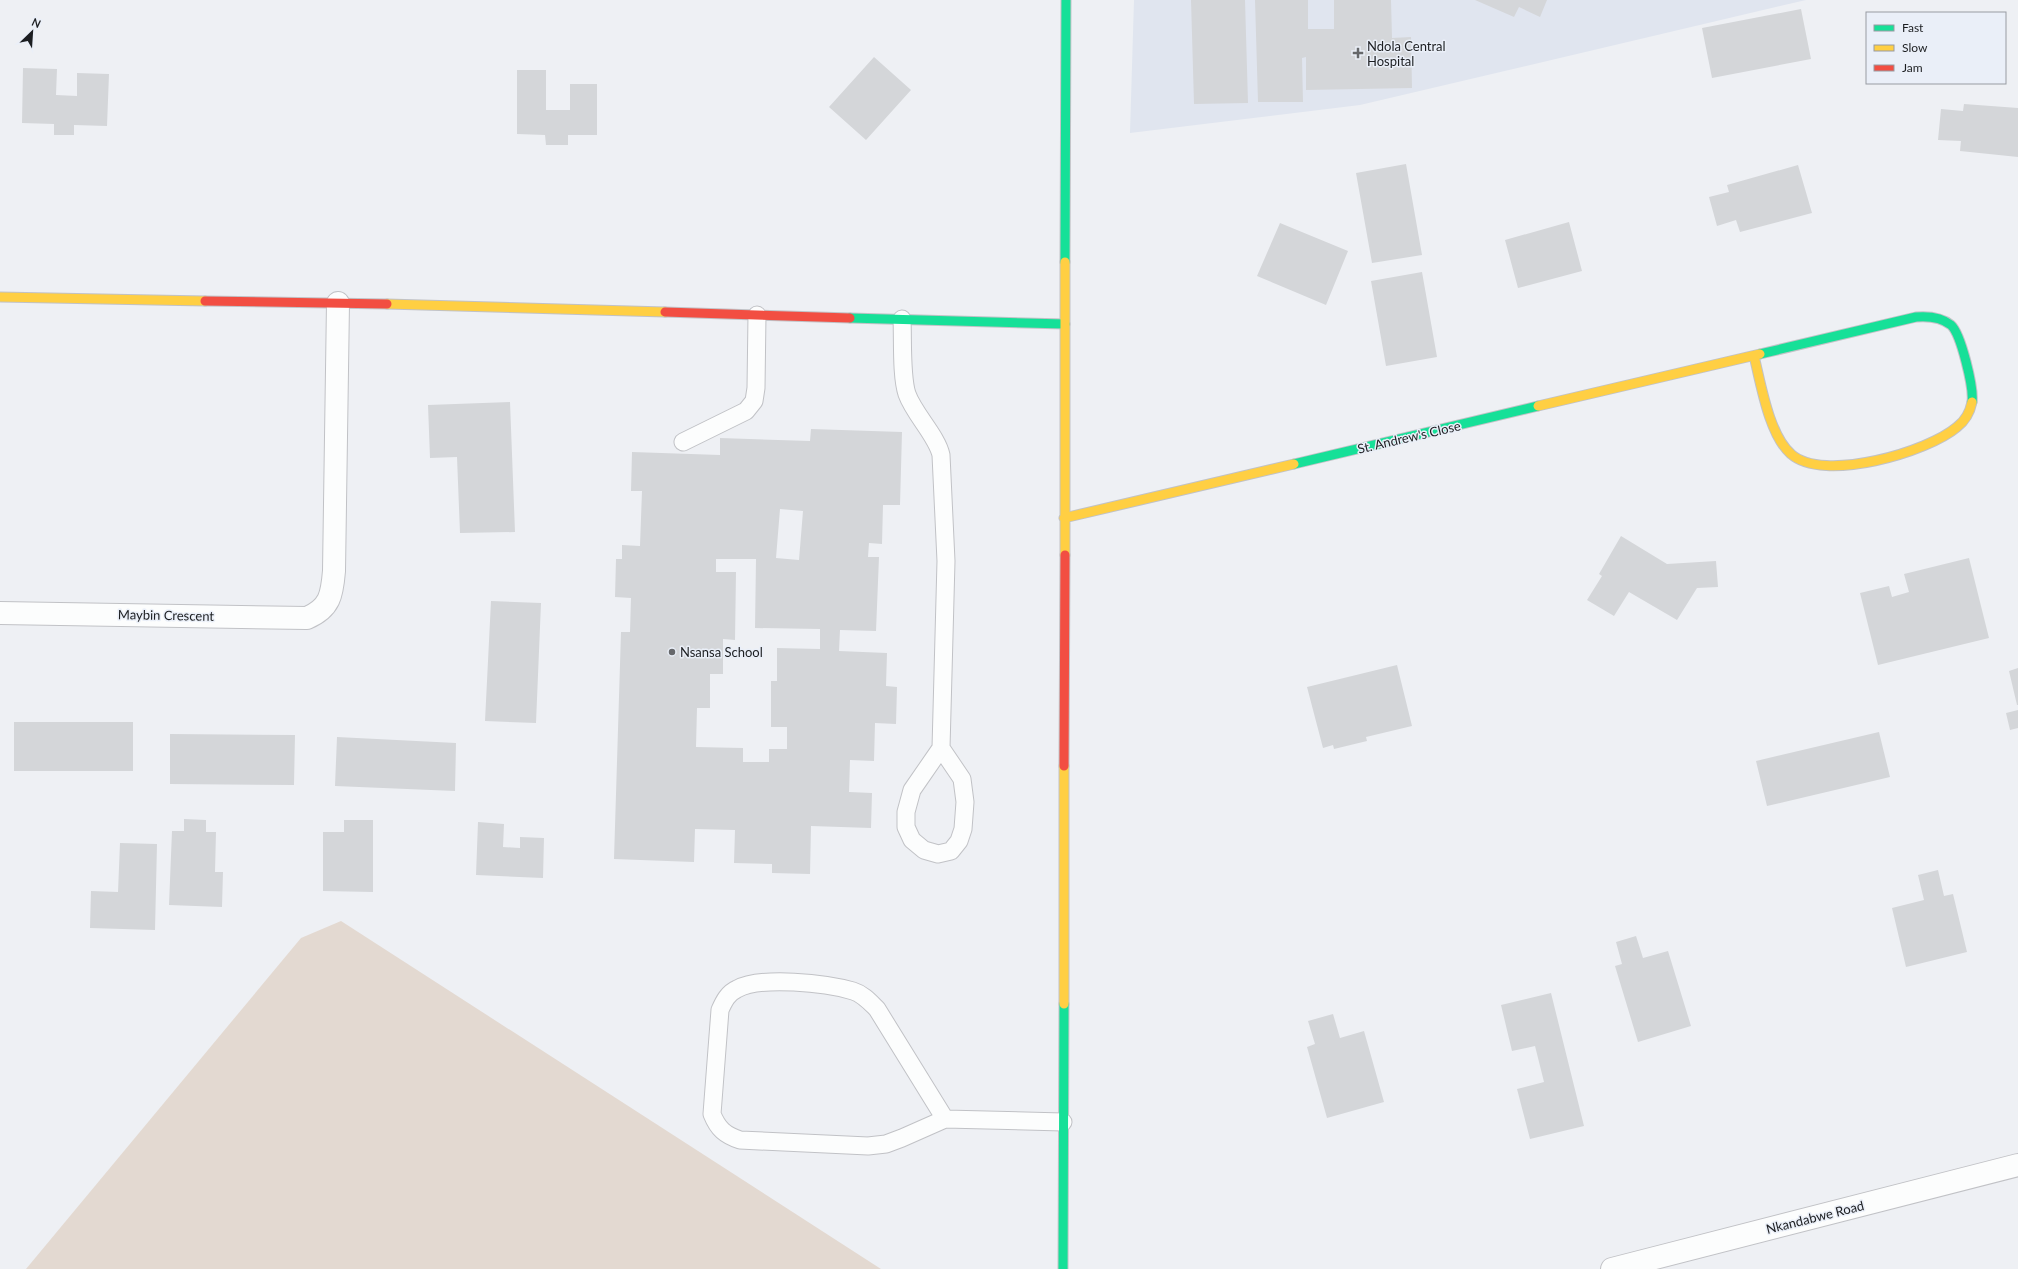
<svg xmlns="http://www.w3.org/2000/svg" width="2018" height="1269" viewBox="0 0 2018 1269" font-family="Lato,sans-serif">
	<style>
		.built { fill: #e0e5ef }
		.green { fill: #e3d9d1 }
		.building { fill: #d4d6d9; fill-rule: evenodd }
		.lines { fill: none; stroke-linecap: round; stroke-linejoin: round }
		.lane-casing { stroke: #c1c2c6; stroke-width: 19 }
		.street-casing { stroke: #c1c2c6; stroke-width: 24 }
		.fast-casing { stroke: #c1c2c6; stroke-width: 11 }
		.slow-casing { stroke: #c1c2c6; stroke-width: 11 }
		.jam-casing { stroke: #c1c2c6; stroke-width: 11 }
		.lane { stroke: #fcfdfd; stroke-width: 17 }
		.street { stroke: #fcfdfd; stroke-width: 22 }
		.fast { stroke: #16e098; stroke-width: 9 }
		.slow { stroke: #ffcf43; stroke-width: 9 }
		.jam { stroke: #f24e42; stroke-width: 9 }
		.poi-dot { fill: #66686b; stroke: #eaeff8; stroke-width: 1.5 }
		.labels { text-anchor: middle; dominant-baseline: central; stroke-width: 3; stroke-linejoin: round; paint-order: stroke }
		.poi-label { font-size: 13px; fill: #1c1e21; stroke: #eaeff8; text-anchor: start }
		.street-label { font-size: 13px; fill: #1c1e21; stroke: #eaeff8 }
	</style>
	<rect width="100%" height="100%" fill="#eef0f4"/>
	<!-- built -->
	<path class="built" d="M1134 0H1806L1360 105 1130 133Z"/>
	<!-- green -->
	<path class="green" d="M341 921 881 1269H26L301 938Z"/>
	<!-- building -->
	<path class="building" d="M1191 0H1245L1248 103 1194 104Z
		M1255 0H1308V29H1334V0H1391L1392 38 1411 37 1412 88 1306 90V57L1302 58 1303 102H1258Z
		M1475 0H1547L1540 17 1519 7 1514 17Z
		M1801 9 1811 59 1712 78 1702 28Z
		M874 57 911 90 866 140 829 107Z
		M23 68 57 69 56 95 77 96V73L109 74 107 126 74 125V135H54V124L22 123Z
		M517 70H546V110H570V84H597V135H568V145H546L545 135 517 134Z
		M1964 104 2018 108V157L1960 151 1961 141 1938 140 1941 109 1963 111Z
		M1406 164 1422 255 1372 263 1356 173Z
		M1798 165 1812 213 1740 232 1736 220 1717 226 1709 197 1729 192 1727 185Z
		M1569 222 1582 271 1518 288 1505 240Z
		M1280 223 1348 251 1326 305 1257 276Z
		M1422 272 1437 357 1386 366 1371 281Z
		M510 402 515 532 460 533 457 457 430 458 428 405Z
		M811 429 902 432 900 505H883L882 544 869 543 868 557H879L876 631 840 630 839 651 887 653 886 686 897 687 896 724 875 723 874 761 850 760 849 792 872 793 871 828 811 826 810 874 772 873V864L734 863 735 830 695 829 694 862 614 859 621 632H630L631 598 615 597 616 559H622V545L640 546 642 491H631L632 452 720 455V438L810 441ZM780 509 803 511 799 560 776 558ZM716 559H756L755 628 820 629V649L777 648V681H771V727H787V749H769V762H743V748L696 747 697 708H710V674H723V639L735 640 736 572H716Z
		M1621 536 1667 564 1716 561 1718 587 1697 588 1677 620 1629 592 1614 616 1587 600 1602 576 1599 574Z
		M1969 558 1989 638 1878 665 1860 593 1889 586 1892 597 1909 592 1904 574Z
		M491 601 541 603 536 723 485 721Z
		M1397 665 1412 726 1366 737 1367 741 1334 749 1333 745 1323 748 1307 687Z
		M2018 668V705H2017L2009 671Z
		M2018 710V728L2010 730 2006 713Z
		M14 722H133V771H14Z
		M1879 732 1890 777 1767 806 1756 761Z
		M170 734 295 735 294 785 170 784Z
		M337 737 456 743 455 791 335 786Z
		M184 819 206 820V832H216L215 872H223L222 907 169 905 172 831H184Z
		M344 820H373V892L323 891V832H344Z
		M478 822 504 824 503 847 520 848V837L544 838 543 878 476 875Z
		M120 843 157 844 155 930 90 928 91 891 118 892Z
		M1938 870 1944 896 1953 894 1967 952 1906 967 1892 908 1924 900 1918 875Z
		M1636 936 1643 958 1668 951 1691 1026 1638 1042 1615 966 1622 964 1616 942Z
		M1551 993 1584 1126 1530 1139 1517 1089 1544 1082 1535 1046 1512 1051 1501 1005Z
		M1333 1014 1340 1038 1364 1031 1384 1102 1327 1118 1307 1047 1315 1044 1308 1021Z"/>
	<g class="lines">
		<defs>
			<path id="lane" d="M902 319C903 339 901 376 907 394 914 414 937 436 941 455L946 561 941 748 912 790 906 812V827L912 840 924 850 938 854 951 851 959 841 963 829 965 802 962 779 941 748
				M683 442 746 411 754 401 756 388 757 315
				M945 1119 877 1009C870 1002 863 994 853 991 826 983 761 976 737 989 728 993 724 1001 720 1010L712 1114C718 1129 725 1135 740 1140L868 1146 886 1144 902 1138 945 1119 1063 1122"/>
			<path id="street" d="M0 613 307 618C330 608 332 595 334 571L338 303
				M1612 1269 2018 1165"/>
			<path id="fast" d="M1065 262 1066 0
				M850 318 1065 324
				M1760 354 1916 317C1928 316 1941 317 1951 325 1961 334 1974 388 1972 402
				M1294 464 1538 406
				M1063 1269 1064 1004"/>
			<path id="slow" d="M0 297 205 301
				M387 304 665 312
				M1754 356C1761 384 1769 435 1791 454 1823 483 1928 452 1957 427 1965 421 1970 412 1972 402
				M1538 406 1760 354
				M1064 518 1294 464
				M1065 555V262
				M1064 1004V766"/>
			<path id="jam" d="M205 301 387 304
				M665 312 850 318
				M1064 766 1065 555"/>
		</defs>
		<!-- lane casing -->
		<use href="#lane" class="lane-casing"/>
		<!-- street casing -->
		<use href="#street" class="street-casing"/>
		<!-- fast casing -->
		<use href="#fast" class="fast-casing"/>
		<!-- slow casing -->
		<use href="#slow" class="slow-casing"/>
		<!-- jam casing -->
		<use href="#jam" class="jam-casing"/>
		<!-- lane -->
		<use href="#lane" class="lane"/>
		<!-- street -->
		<use href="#street" class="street"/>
		<!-- fast -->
		<use href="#fast" class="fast"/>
		<!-- slow -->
		<use href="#slow" class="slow"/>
		<!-- jam -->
		<use href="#jam" class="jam"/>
	</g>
	<!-- markers -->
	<g class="poi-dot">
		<path d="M1356 47h4v4h4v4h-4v4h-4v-4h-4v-4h4z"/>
		<circle cx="672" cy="652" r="4"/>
	</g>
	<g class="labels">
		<!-- poi labels -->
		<g class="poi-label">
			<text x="1367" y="46">Ndola Central<tspan x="1367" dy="15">Hospital</tspan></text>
			<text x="680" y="652">Nsansa School</text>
		</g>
		<!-- street labels -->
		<g class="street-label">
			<text transform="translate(1409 437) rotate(-13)">St. Andrew's Close</text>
			<text transform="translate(166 615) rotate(1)">Maybin Crescent</text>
			<text transform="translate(1815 1217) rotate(-14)">Nkandabwe Road</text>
		</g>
	</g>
	<!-- legend -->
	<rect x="1866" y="12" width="140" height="72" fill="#eaeff8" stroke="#989ba2"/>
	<rect x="1874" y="25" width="20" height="6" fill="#16e098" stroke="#989ba2"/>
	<text x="1902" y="32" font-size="12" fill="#1c1e21">Fast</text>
	<rect x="1874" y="45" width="20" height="6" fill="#ffcf43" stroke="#989ba2"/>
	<text x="1902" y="52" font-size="12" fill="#1c1e21">Slow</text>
	<rect x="1874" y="65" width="20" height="6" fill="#f24e42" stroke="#989ba2"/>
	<text x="1902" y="72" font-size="12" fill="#1c1e21">Jam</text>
	<!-- north arrow -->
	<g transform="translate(32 32) rotate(25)" stroke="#eaeff8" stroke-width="3" paint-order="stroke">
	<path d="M0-3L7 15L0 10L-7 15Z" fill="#1c1e21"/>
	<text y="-6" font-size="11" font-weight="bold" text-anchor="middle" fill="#1c1e21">N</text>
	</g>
</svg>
